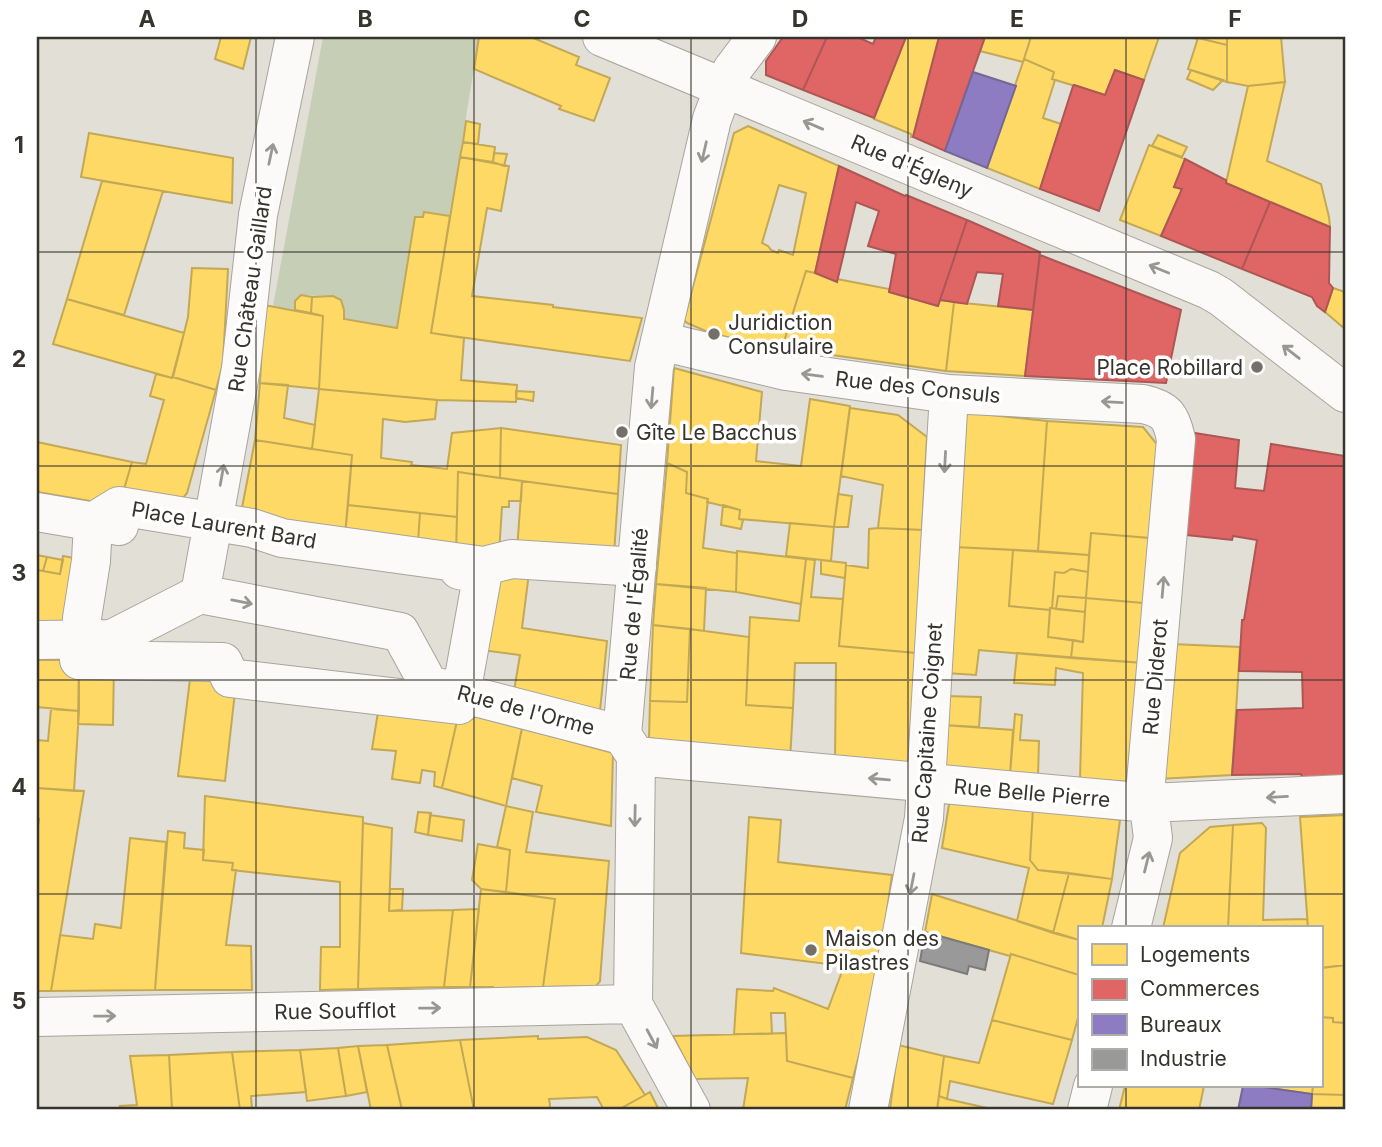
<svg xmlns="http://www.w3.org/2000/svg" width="1382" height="1147" viewBox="0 0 1382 1147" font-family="Inter,sans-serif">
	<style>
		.green { fill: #c6cfb5 }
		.homes { fill: #ffd966; stroke: #c3a855; stroke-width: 2; fill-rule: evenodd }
		.shops { fill: #e06666; stroke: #ad5755; stroke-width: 2 }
		.offices { fill: #8e7cc3; stroke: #746696; stroke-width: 2 }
		.industry { fill: #999; stroke: #7c7b79; stroke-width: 2 }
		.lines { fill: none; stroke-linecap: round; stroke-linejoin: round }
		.street-casing { stroke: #a7a49d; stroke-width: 40 }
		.street { stroke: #fbfaf9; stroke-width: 38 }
		.oneway { stroke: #999794 }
		.grid { fill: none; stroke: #37342e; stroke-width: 2; stroke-opacity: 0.55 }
		.poi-dot { fill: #737069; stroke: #fff; stroke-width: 2.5 }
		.labels { text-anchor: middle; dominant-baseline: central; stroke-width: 7; stroke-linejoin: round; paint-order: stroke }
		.street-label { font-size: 21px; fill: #37342e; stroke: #fff }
		.poi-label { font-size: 21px; fill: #37342e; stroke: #fff; text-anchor: start }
		.neatline { fill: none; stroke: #37342e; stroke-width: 2.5 }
		.grid-label { font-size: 23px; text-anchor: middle; font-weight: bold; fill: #37342e }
	</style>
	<rect width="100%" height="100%" fill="#e2dfd6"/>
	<!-- green -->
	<path class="green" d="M323 37H479L450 216 425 212 423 217H415L397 328 344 319 342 302C330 293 315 297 301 295L295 301V310L273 306Z"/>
	<!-- homes -->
	<path class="homes" d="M221 37H251L243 69 215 59Z
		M479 37H531L579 57 576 65 610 78 594 121 559 109 561 106 474 69Z
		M906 37H939L913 137H911V134L874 119Z
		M985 37H1031L1023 62 980 51Z
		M1031 37H1159L1144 80 1115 70 1105 95 1052 79 1054 72 1024 59Z
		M1190 37H1227V45L1198 38 1197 39Z
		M1227 37H1281L1285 82 1248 86 1227 82Z
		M1198 38 1227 45V82L1188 69Z
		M1024 59 1054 72 1052 79 1055 80 1043 118 1061 124 1040 189 987 168Z
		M1191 70 1223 80 1213 90 1187 79Z
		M1285 82 1267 161 1321 184 1329 217 1330 227 1226 183 1248 86Z
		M466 121 480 124 478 144 463 142Z
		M748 126 839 166 815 273 806 271 782 348 734 339 708 332 687 323 684 320 734 133ZM779 185 806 193 793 255 779 250 778 253 771 250 768 246 762 243Z
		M89 133 233 158 232 203 81 177Z
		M1158 135 1187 147 1182 157 1152 146Z
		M463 142 495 147 493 162 460 157Z
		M1149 145 1185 159 1174 187 1182 189 1161 236 1120 220Z
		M494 153 507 154 504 166 493 162Z
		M460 157 509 166 501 211 487 208 472 296 553 305V307L642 318 630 361 431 333Z
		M102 181 163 191 124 315 67 299Z
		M424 212 450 216 431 333 464 338 461 380 517 385 516 402 437 400 319 389 323 316 311 313 312 297 333 296 341 300 344 310V319L397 328 415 217H423Z
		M192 268 228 269 223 363 216 390 173 377 188 317Z
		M806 271 815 273 837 282V279L889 289V292L938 306 940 300 954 302 946 371 782 348Z
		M1333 288 1345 292V329L1325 312Z
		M301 295 312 297 311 313 295 310V301Z
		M67 299 184 333 172 378 53 344Z
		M954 302 1033 310 1025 376 946 371Z
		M264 305 323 316 319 389 260 383Z
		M674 368 762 392 756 461 801 466 810 399 850 406 834 527 739 519 740 510 707 502 708 499 686 493 687 472 667 463Z
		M156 374 172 378 173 377 216 390 187 493 170 514 119 506 132 462 146 464 164 400 150 396Z
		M260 383 288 385 284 418 315 425 312 449 255 440Z
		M319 389 437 400 435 419 405 422 383 419 381 458 412 462 411 465 447 469 452 433 501 428 500 478 458 472 457 517 348 505 352 455 312 449Z
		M516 391 534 392 533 401 516 398Z
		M850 408 898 415 927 437 922 530 878 528 883 485 841 476Z
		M963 412 1047 421 1038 551 954 547Z
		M1047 421 1143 427 1160 448 1151 538 1091 533 1089 555 1038 551Z
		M501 428 621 445 618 494 500 478Z
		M255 440 352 455 344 546 241 513Z
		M37 442 132 462 119 506 37 492Z
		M667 463 687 472 686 493 708 499 703 548 737 553 736 592 656 584Z
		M458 472 522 481 521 501H509V507H502L499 553 456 556Z
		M522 481 618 494 614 555 517 550Z
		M838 494 852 496 848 527H834Z
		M348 505 420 513 417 556 344 546Z
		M723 505 740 510 739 519 743 520 741 529 721 525Z
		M420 513 457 517 456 556H417Z
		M790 523 834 527 831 561 786 556Z
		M878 528 924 530 916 653 839 646 846 565 868 568 869 529Z
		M1091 533 1149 538 1143 603 1086 598Z
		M954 547 1013 550 1009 606 1050 610 1048 637 1073 640 1071 658 979 650 976 675 946 673Z
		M1013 550 1089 555 1088 572 1071 569 1064 573 1055 572 1052 608H1050V610L1009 606Z
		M737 551 806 559 801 604 736 592Z
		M37 555 47 557 43 571 37 570Z
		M63 556 91 561 82 618 37 625V570L60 574Z
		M47 557 63 560 60 574 43 571Z
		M806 559 815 560 811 597 843 599 839 646 916 653 909 767 835 762 836 663H795L793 708 746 705 750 617 799 621Z
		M821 560 846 563 845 578 821 574Z
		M1071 569 1088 572 1086 598 1058 596 1056 609 1052 608 1055 572 1064 573Z
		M494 572 529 573 522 628 607 641 600 711 514 691 520 655 474 649Z
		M656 584 706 588 704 631 653 625Z
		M1058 596 1086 598 1085 612 1056 609Z
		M1086 598 1143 603V663L1071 658 1073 640 1083 642Z
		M1050 608 1085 612 1083 642 1048 637Z
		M653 625 690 629 687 702 650 701Z
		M690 629 749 637 746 705 793 708 790 760 649 738 650 701 687 702Z
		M1171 644 1240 647 1232 775 1158 779Z
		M1017 653 1143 663 1129 782 1080 779 1083 673 1056 668 1055 685 1014 683Z
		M37 660H79V711L37 707Z
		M79 660 114 661 113 725 78 724Z
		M190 679 236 683 225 781 178 776Z
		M945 696 981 697 979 727 943 725Z
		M380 700 459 712 442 788 434 786 435 772 422 770 420 783 392 779 396 751 372 749Z
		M51 709 79 711 74 791 37 788V740L48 741Z
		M459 712 522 728 506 806 442 788Z
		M1015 714 1022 715 1020 740 1039 741 1038 776 1010 775Z
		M943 725 1013 730 1010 775 940 770Z
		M522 728 613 753 611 826 536 812 542 786 512 778Z
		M37 788 84 791 51 991H37V833L39 819H37Z
		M205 796 363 817 358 989 320 990 321 947H340V882L232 870 233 863 203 860Z
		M950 798 1033 808 1030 860 1038 870 1069 873 1053 933 1017 921 1029 868 942 848Z
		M506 806 533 812 526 852 609 861 600 981 596 986 543 987 555 899 506 892 510 850 497 847Z
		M1033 808 1120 820 1112 879 1038 870 1030 860Z
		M418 812 431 813 428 835 415 832Z
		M430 815 464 820 462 841 428 835Z
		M1345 815V965L1321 968V928H1308L1300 817Z
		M749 817 781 820 778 862 892 875 882 946 864 1036 853 1078 787 1061 785 1013H771L772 1034H734L737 989 773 991 774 988 828 1009 844 966 741 953Z
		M363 823 392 828 389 911 453 910 444 987 358 989Z
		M1262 823 1266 828 1263 920 1307 919 1308 928H1228L1233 825Z
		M1233 825 1228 928H1163L1180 853 1210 827Z
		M168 831 185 833 184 848 204 850 203 860 233 863 232 870H236L226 945 251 946 252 990H155Z
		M130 838 166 842 155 990 51 991 60 935 93 939 95 924 121 928Z
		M478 844 510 850 506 892 481 889 472 880Z
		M1069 873 1112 879 1102 928H1079V940L1053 933Z
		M390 889H403L402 910 389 911Z
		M481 889 555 899 543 987 493 988V987H470Z
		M932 894 1079 940V975L1011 954 1010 956 925 932Z
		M479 909 470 987H444L453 910Z
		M1011 954 1079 975V1014L1072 1040 992 1020Z
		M1345 965V1023L1333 1022V1018L1321 1017V968Z
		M1321 1017 1333 1018V1022L1345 1023V1095L1312 1094 1313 1086H1321Z
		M992 1020 1072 1040 1053 1104 950 1081 947 1099 939 1096 944 1056 979 1063Z
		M786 1033 787 1061 853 1078 845 1110H743L748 1078 695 1079 673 1036Z
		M538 1036V1039L587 1037 616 1050 645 1095 618 1110H604L597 1097 549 1099 550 1105 549 1110H474L460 1040Z
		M460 1040 474 1110H402L387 1045Z
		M387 1045 402 1110H371L358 1046Z
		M898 1045 944 1056 937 1110H890Z
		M358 1046 367 1092 346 1096 338 1048Z
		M338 1048 346 1096 307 1101 300 1050Z
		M300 1050 306 1092 251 1096 252 1110H240L232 1052Z
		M232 1052 240 1110H172L169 1055Z
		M169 1055 172 1110H121L120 1106 137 1105 130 1056Z
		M1125 1086H1204L1199 1110H1119Z
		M1257 1086H1313L1312 1094Z
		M650 1092 659 1110H618L645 1095Z
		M1312 1094 1345 1095V1110H1311Z
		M939 1096 947 1099 996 1110H937Z"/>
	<!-- shops -->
	<path class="shops" d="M783 37H827L803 90 766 75V61Z
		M827 37H857L873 44 876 37H906L874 118 803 90Z
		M939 37H985L945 151 913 137Z
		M1115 70 1144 80 1099 211 1040 189 1073 86 1074 85 1105 95Z
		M1185 159 1226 180V183L1270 202 1242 269 1161 236 1182 189 1174 187Z
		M839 166 905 196 906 195 967 220 938 306 889 292 896 254 868 246 879 211 856 202 837 282 815 273Z
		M1270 202 1330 227 1329 283 1333 288 1325 312 1317 306 1312 297 1242 269Z
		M967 220 1040 252 1033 310 998 306 1003 274 977 272 967 304 940 300Z
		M1040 255 1181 310 1166 383 1025 376Z
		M1195 433 1239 440 1235 488 1264 491 1271 444 1345 456V778L1302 777 1301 774 1232 775 1237 710 1303 708 1302 672 1239 671 1242 620H1244L1257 540 1233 536 1232 540 1178 534 1189 437Z"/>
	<!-- offices -->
	<path class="offices" d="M973 72 1016 86 987 168 945 151Z
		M1243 1086H1257L1312 1094 1311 1110H1238Z"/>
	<!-- industry -->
	<path class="industry" d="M925 932 989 950 985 970 969 966 967 974 920 961Z"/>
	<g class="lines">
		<defs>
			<path id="street" d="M602 37 1209 290 1221 297 1345 393
				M660 341 786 371 949 394 1143 404C1166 409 1171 416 1176 439L1146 782 1153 838 1131 928
				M119 506 252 528 282 538 484 566 459 705 230 678 223 662 79 660 82 618 91 561 93 522Z
				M37 512 119 526
				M459 570 464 571 512 559 637 567
				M200 594 241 368 258 215 295 37
				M37 640 112 639 200 594 400 632 429 685 622 735
				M636 756 1149 803 1345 794
				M37 1017 633 1004
				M691 1110 633 1004 636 756 622 735 654 367 712 119 724 87 732 70 757 37
				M868 1110 924 818 949 394
				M1087 1110 1093 1086"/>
		</defs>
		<!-- street casing -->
		<use href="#street" class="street-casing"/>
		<!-- street -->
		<use href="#street" class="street"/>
	</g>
	<!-- one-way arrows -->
	<defs><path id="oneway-shaft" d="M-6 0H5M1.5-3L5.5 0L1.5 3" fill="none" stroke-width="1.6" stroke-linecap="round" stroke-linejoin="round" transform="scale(1.75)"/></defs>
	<g class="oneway">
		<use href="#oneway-shaft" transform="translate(813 125) rotate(-157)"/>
		<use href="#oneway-shaft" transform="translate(704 152) rotate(103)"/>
		<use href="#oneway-shaft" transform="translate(271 154) rotate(-78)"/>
		<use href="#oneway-shaft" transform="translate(1159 269) rotate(-158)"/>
		<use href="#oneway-shaft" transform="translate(1291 352) rotate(-142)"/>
		<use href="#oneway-shaft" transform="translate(812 375) rotate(-172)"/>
		<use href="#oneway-shaft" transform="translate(652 398) rotate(95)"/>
		<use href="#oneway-shaft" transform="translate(1112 402) rotate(-177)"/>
		<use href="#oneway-shaft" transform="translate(945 462) rotate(93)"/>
		<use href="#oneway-shaft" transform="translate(222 475) rotate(-80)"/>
		<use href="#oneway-shaft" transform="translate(1163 587) rotate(-85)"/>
		<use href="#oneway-shaft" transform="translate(242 602) rotate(11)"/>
		<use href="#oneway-shaft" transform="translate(879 779) rotate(-175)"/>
		<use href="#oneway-shaft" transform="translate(1277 797) rotate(177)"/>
		<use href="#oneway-shaft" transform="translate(635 816) rotate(91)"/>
		<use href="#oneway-shaft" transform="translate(1147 862) rotate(-76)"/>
		<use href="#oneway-shaft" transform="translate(912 884) rotate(101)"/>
		<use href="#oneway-shaft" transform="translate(430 1008) rotate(-1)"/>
		<use href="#oneway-shaft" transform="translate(105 1016) rotate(-1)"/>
		<use href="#oneway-shaft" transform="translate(652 1039) rotate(62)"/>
	</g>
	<!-- grid -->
	<path class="grid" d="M256 37V1110M474 37V1110M691 37V1110M908 37V1110M1126 37V928M37 252H1345M37 466H1345M37 680H1345M37 894H1345M1126 1086V1110"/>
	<!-- markers -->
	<g class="poi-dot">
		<circle cx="714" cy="334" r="7"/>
		<circle cx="1257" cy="367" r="7"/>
		<circle cx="622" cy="432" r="7"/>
		<circle cx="811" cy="950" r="7"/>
	</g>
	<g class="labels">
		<!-- street labels -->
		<g class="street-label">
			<text transform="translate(912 166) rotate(23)">Rue d'Égleny</text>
			<text transform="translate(250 289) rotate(-82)">Rue Château Gaillard</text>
			<text transform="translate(918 387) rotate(6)">Rue des Consuls</text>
			<text transform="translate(224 525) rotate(10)">Place Laurent Bard</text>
			<text transform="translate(634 604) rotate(-85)">Rue de l'Égalité</text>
			<text transform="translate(1155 677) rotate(-85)">Rue Diderot</text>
			<text transform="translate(526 710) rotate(15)">Rue de l'Orme</text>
			<text transform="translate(927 733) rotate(-86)">Rue Capitaine Coignet</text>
			<text transform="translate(1032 793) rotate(5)">Rue Belle Pierre</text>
			<text transform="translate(335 1011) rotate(-1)">Rue Soufflot</text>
		</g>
		<!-- poi labels -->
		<g class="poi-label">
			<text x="728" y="322">Juridiction<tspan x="728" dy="24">Consulaire</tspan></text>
			<text x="1243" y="367" text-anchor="end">Place Robillard</text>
			<text x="636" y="432">Gîte Le Bacchus</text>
			<text x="825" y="938">Maison des<tspan x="825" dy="24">Pilastres</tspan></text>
		</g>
	</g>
	<!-- border -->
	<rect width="1382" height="1147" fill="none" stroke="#ffffff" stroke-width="77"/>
	<!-- legend -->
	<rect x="1078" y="926" width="245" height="161" fill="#ffffff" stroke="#afaeab" stroke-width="2"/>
	<rect x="1092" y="944" width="35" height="21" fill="#ffd966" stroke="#afaeab" stroke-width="2"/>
	<text x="1140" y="962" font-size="21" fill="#37342e">Logements</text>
	<rect x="1092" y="979" width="35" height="21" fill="#e06666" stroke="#afaeab" stroke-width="2"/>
	<text x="1140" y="996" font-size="21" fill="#37342e">Commerces</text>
	<rect x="1092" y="1014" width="35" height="21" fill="#8e7cc3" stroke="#afaeab" stroke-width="2"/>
	<text x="1140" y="1032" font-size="21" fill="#37342e">Bureaux</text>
	<rect x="1092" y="1049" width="35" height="21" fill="#999999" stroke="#afaeab" stroke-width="2"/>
	<text x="1140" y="1066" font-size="21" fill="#37342e">Industrie</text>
	<rect x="38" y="38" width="1306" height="1070" class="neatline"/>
	<g class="grid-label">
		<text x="147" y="27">A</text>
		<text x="365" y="27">B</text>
		<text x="582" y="27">C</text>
		<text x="800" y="27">D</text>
		<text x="1017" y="27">E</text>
		<text x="1235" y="27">F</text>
		<text x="19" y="153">1</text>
		<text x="19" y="367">2</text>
		<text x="19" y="581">3</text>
		<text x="19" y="795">4</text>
		<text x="19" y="1009">5</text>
	</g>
</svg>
